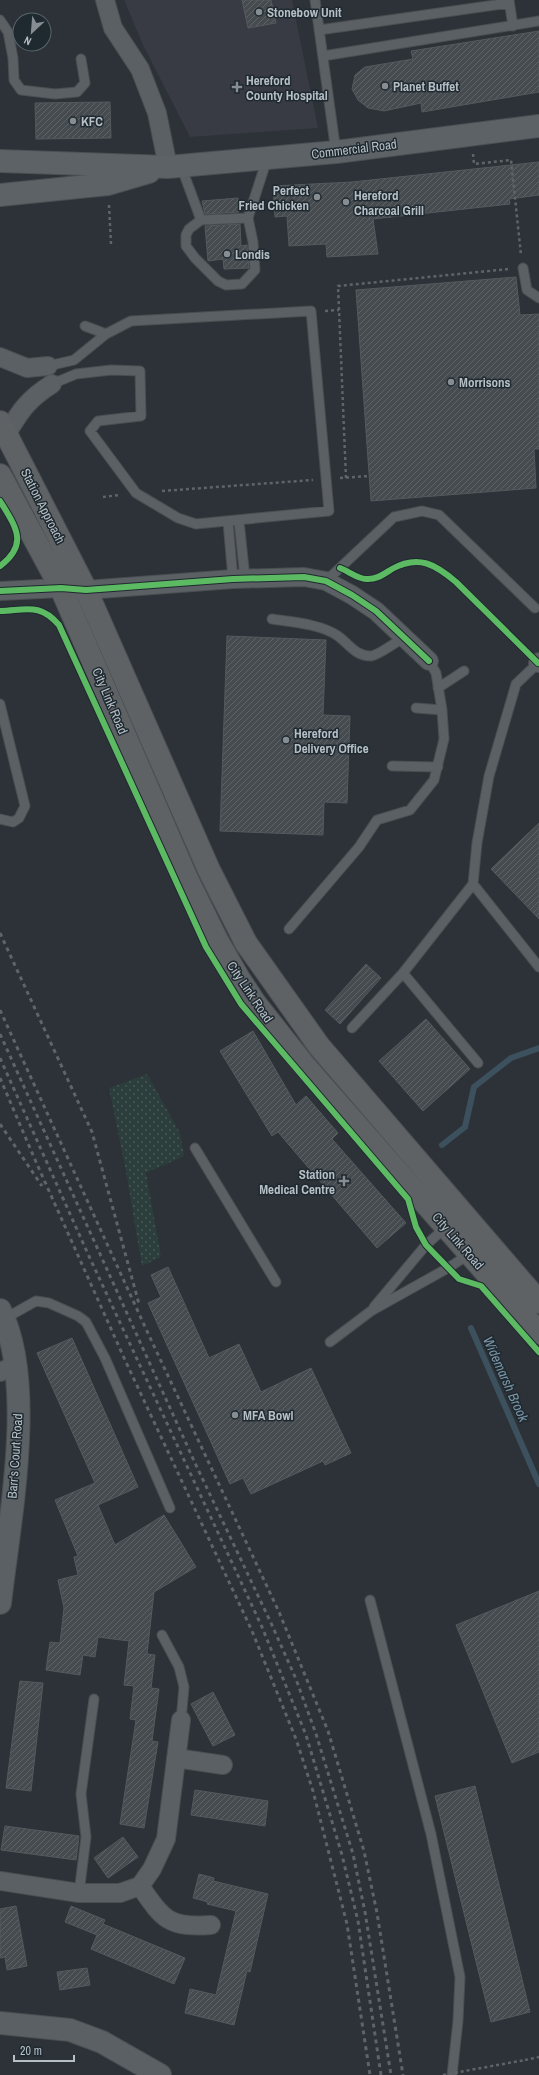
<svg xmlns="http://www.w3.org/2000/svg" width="539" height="2075" viewBox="0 0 539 2075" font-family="'Archivo Narrow',sans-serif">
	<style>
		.medical { fill: #383a44 }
		.grass { fill: url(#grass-dots) }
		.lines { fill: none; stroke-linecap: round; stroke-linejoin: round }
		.stream { stroke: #3c515d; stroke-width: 6 }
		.building { fill: url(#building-hatch); stroke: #535a5e }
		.service-casing { stroke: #4a4e51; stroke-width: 11 }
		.minor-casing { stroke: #4a4e51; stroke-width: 20 }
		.tertiary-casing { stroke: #4a4e51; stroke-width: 24 }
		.primary-casing { stroke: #494f53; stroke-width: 24 }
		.trunk-casing { stroke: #484e52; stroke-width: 24 }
		.path { stroke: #5f6468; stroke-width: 2.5; stroke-dasharray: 3 3; stroke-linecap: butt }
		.service { stroke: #5b6064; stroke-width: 9 }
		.minor { stroke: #5b6064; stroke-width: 18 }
		.tertiary { stroke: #5b6064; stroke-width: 22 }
		.primary { stroke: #5d6266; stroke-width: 22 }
		.trunk { stroke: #5e6265; stroke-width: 22 }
		.rail { stroke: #5f6468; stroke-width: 3; stroke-dasharray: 4 4; stroke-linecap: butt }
		.path-bridge { stroke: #5f6468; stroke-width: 2.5; stroke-dasharray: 3 3; stroke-linecap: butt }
		.cycleway-casing { stroke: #1f2930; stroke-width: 8 }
		.cycleway { stroke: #5cba63; stroke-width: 6 }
		.poi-dot { fill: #868e94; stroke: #1f2930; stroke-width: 1.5 }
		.labels { text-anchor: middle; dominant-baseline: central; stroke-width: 3; stroke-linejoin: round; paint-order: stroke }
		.poi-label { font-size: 13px; font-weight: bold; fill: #b6bfc6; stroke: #1f2930; text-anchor: start }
		.street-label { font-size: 13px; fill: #b6bfc6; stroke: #1f2930 }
		.water-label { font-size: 14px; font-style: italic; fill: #7a95a6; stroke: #1f2930 }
	</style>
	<defs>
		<pattern id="grass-dots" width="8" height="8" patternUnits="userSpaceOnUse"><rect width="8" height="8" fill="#2b3e3b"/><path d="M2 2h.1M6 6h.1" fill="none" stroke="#485856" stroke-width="1.8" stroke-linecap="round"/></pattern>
		<pattern id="building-hatch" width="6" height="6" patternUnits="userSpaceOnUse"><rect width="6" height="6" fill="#464b4f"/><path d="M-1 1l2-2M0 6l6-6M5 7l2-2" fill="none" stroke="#5e6367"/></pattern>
	</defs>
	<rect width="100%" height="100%" fill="#2c3237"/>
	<!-- medical -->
	<path class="medical" d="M124 0H292L318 128 190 137 143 45Z"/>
	<!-- grass -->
	<path class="grass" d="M147 1074 180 1133 184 1156 146 1173 161 1257 142 1266 125 1166 109 1088Z"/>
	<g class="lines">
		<!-- stream -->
		<path class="stream" d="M442 1145 465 1127 474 1087 511 1058 539 1048
			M471 1328 539 1484"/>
	</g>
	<!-- building -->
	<path class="building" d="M242 0H271L276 23 248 28Z
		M539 31V92L422 112 421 103 384 111 368 108 358 100 352 89 355 75 365 67 413 59 411 51Z
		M110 102 111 138 36 139 35 103Z
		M539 162V195L509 199 510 204 373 219 378 254 327 257 326 244 289 246 287 216 275 217 273 186 352 182Z
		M238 198 239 212 205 214 202 201Z
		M240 224 241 246 247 245 249 268 224 269 223 259 208 261 205 226Z
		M516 277 520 315 539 314V449H534L536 488 371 501 356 290Z
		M227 636 326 640 323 715 350 716 347 803 324 802 323 835 220 831Z
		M539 823V919L491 869Z
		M366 964 381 978 340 1024 325 1010Z
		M426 1019 470 1069 423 1111 379 1061Z
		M253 1031 296 1105 306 1096 338 1133 332 1139 406 1223 377 1248 278 1132 272 1136 220 1051Z
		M168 1267 209 1358 239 1344 261 1392 311 1368 351 1453 325 1465 323 1461 251 1494 243 1478 230 1484 148 1303 161 1297 151 1275Z
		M72 1338 138 1487 98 1505 115 1545 164 1515 196 1567 154 1592 147 1654 155 1655 151 1688 159 1689 152 1741 158 1742 144 1828 120 1824 136 1720 130 1719 134 1686 124 1685 129 1641 98 1637 95 1657 83 1655 80 1675 46 1670 50 1642 60 1643 64 1608 58 1580 78 1575 74 1557 78 1556 55 1500 95 1483 37 1353Z
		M539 1591V1752L512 1763 456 1625Z
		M20 1681 43 1683 31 1791 6 1788Z
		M213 1692 235 1735 213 1746 191 1704Z
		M475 1786 530 2012 491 2022 435 1796Z
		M195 1790 268 1801 265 1826 191 1815Z
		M5 1826 79 1836 76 1860 1 1850Z
		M123 1837 138 1857 108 1878 94 1858Z
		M199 1874 214 1878 213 1881 268 1894 250 1972 247 1971 234 2025 185 2013 190 1989 216 1995 236 1911 207 1904 208 1902 193 1898Z
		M16 1906 27 1966 7 1970 5 1957 0 1958V1909Z
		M71 1906 105 1920 103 1924 185 1958 174 1984 91 1949 97 1935 65 1922Z
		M87 1968 90 1985 60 1990 57 1972Z"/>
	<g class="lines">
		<defs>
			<path id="service" d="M315 0 336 152
				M509 0 513 26
				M0 20 8 32 13 58 14 80 21 90 55 94 77 92 85 83 81 59
				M319 30 509 3
				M323 56 539 21
				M181 166 201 220 248 218 267 159
				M201 220 189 229 186 235V246L195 258 218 281 226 285 242 284 255 270 253 242 248 218
				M523 268 527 290 539 298
				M85 326 106 334
				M48 366 74 360 106 334 131 321 311 311 329 511 196 524 178 518 136 493 90 431 98 421 141 416 140 371 111 370 76 374 52 384
				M239 521 245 578
				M228 522 233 579
				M326 581 394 517 422 511 439 515 535 608
				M272 619C291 622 321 624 338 636 349 644 355 656 371 656 379 655 396 642 403 638
				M438 688 464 671
				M0 704 25 806 19 818 13 822 0 819
				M416 708 442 710
				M392 766 438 767
				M473 884 539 967
				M289 929 359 847 377 820 410 810 434 780 444 739 442 710 436 673 429 661
				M403 973 478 1063
				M352 1028 403 973 473 884 477 843 489 776 516 684 538 663
				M195 1148 276 1282
				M374 1307 426 1245 447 1226
				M4 1319 36 1301 49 1303 78 1316 86 1322 105 1358 170 1508
				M330 1342 371 1311 448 1268 471 1253
				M370 1600 431 1834 460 1977 458 2021 452 2075
				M162 1635 179 1667 184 1687 181 1720
				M79 1893 86 1837 81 1794 94 1699"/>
			<path id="minor" d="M105 0 113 28 140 69 157 113 168 167
				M0 357 27 368 48 366
				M6 435C20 411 28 399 52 384
				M0 591 61 588 86 590 233 579 304 577 326 581 352 595 376 611 429 661
				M538 663 539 662
				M0 1372 16 1365
				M176 1758 223 1765
				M0 1881 79 1893H120L140 1886 152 1869 166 1839 181 1720
				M140 1886C163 1919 168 1928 211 1925"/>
			<path id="tertiary" d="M0 1310C37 1383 9 1523 0 1603
				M0 2023 70 2030 102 2042 160 2075"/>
			<path id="primary" d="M0 161 168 167 336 152 539 126
				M0 195 108 184 149 172"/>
			<path id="trunk" d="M0 422 86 590 209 870 246 943 319 1046 539 1302
				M0 475 61 588 188 881 218 942 238 977 255 1003 304 1065 539 1333"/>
		</defs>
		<!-- service casing -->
		<use href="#service" class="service-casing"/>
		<!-- minor casing -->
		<use href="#minor" class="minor-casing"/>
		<!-- tertiary casing -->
		<use href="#tertiary" class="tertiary-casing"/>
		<!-- primary casing -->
		<use href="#primary" class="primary-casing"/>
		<!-- trunk casing -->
		<use href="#trunk" class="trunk-casing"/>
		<!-- path -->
		<path class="path" d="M473 154 474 164 511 160 521 255
			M109 205 111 244
			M325 311 339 310
			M340 478 369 476
			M346 478 338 286 509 269
			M162 491 313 480
			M103 497 119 495
			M525 2060 539 2057"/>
		<!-- service -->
		<use href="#service" class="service"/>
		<!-- minor -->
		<use href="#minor" class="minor"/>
		<!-- tertiary -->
		<use href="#tertiary" class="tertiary"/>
		<!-- primary -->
		<use href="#primary" class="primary"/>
		<!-- trunk -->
		<use href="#trunk" class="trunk"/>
		<!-- rail -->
		<path class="rail" d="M0 933 92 1132 139 1304
			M0 1010 146 1329 279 1612 328 1731 364 1851 377 1913 403 2075
			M0 1034 195 1463 271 1623 296 1679 316 1734 353 1854 365 1912 391 2075
			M0 1058 88 1254 262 1627 306 1735 342 1855 358 1921 381 2075
			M0 1078 36 1162 125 1360 252 1631 296 1739 313 1791 347 1924 370 2075
			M0 1124 42 1186"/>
		<!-- path-bridge -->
		<path class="path-bridge" d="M443 2075 525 2060"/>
		<defs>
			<path id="cycleway" d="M0 501C16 527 29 544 0 566
				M340 568C348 571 358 579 366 579 376 580 384 574 392 569 419 554 436 565 456 582L538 663
				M0 591 61 588 86 590 233 579 304 577 326 581 352 595 376 611 429 661
				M0 611C27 610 40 603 59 625L206 947 241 1004 408 1199 416 1227 426 1245 459 1279 481 1286 539 1352"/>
		</defs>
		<!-- cycleway casing -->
		<use href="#cycleway" class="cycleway-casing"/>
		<!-- cycleway -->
		<use href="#cycleway" class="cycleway"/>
	</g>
	<!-- markers -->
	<g class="poi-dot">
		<circle cx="259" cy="12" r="4"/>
		<circle cx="385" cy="86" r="4"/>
		<path d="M235 81h4v4h4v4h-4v4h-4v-4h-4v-4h4z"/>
		<circle cx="73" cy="121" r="4"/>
		<circle cx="317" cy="197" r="4"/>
		<circle cx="346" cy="202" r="4"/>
		<circle cx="227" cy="254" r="4"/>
		<circle cx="451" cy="382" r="4"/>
		<circle cx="286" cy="740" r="4"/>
		<path d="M342 1175h4v4h4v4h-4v4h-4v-4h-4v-4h4z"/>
		<circle cx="235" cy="1415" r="4"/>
	</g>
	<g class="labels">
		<!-- poi labels -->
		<g class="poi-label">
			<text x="267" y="12">Stonebow Unit</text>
			<text x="246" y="80">Hereford<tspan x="246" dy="15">County Hospital</tspan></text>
			<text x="393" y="86">Planet Buffet</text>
			<text x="81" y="121">KFC</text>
			<text x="309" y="190" text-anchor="end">Perfect<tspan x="309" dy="15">Fried Chicken</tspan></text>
			<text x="354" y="195">Hereford<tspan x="354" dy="15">Charcoal Grill</tspan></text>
			<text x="235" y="254">Londis</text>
			<text x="459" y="382">Morrisons</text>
			<text x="294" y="733">Hereford<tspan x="294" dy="15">Delivery Office</tspan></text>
			<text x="335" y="1174" text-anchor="end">Station<tspan x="335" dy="15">Medical Centre</tspan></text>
			<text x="243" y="1415">MFA Bowl</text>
		</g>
		<!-- street labels -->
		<g class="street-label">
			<text transform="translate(354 149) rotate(-7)">Commercial Road</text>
			<text transform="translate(43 506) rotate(63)">Station Approach</text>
			<text transform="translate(110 701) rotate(67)">City Link Road</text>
			<text transform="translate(250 992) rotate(56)">City Link Road</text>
			<text transform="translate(458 1241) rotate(49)">City Link Road</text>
			<text transform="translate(15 1456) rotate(-86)">Barr's Court Road</text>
		</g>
		<!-- water labels -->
		<g class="water-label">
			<text transform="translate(506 1379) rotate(66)">Widemarsh Brook</text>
		</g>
	</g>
	<!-- north arrow -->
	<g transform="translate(32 32) rotate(206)"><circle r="19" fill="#1f2930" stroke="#5b656c"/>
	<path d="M0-3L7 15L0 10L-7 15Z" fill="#868e94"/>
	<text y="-6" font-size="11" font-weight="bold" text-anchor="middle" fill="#b6bfc6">N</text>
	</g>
	<!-- scale -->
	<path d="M14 2055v6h60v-6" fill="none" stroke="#b6bfc6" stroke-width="2"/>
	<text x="20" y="2055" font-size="12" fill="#b6bfc6" stroke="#1f2930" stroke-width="3" paint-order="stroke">20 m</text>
</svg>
